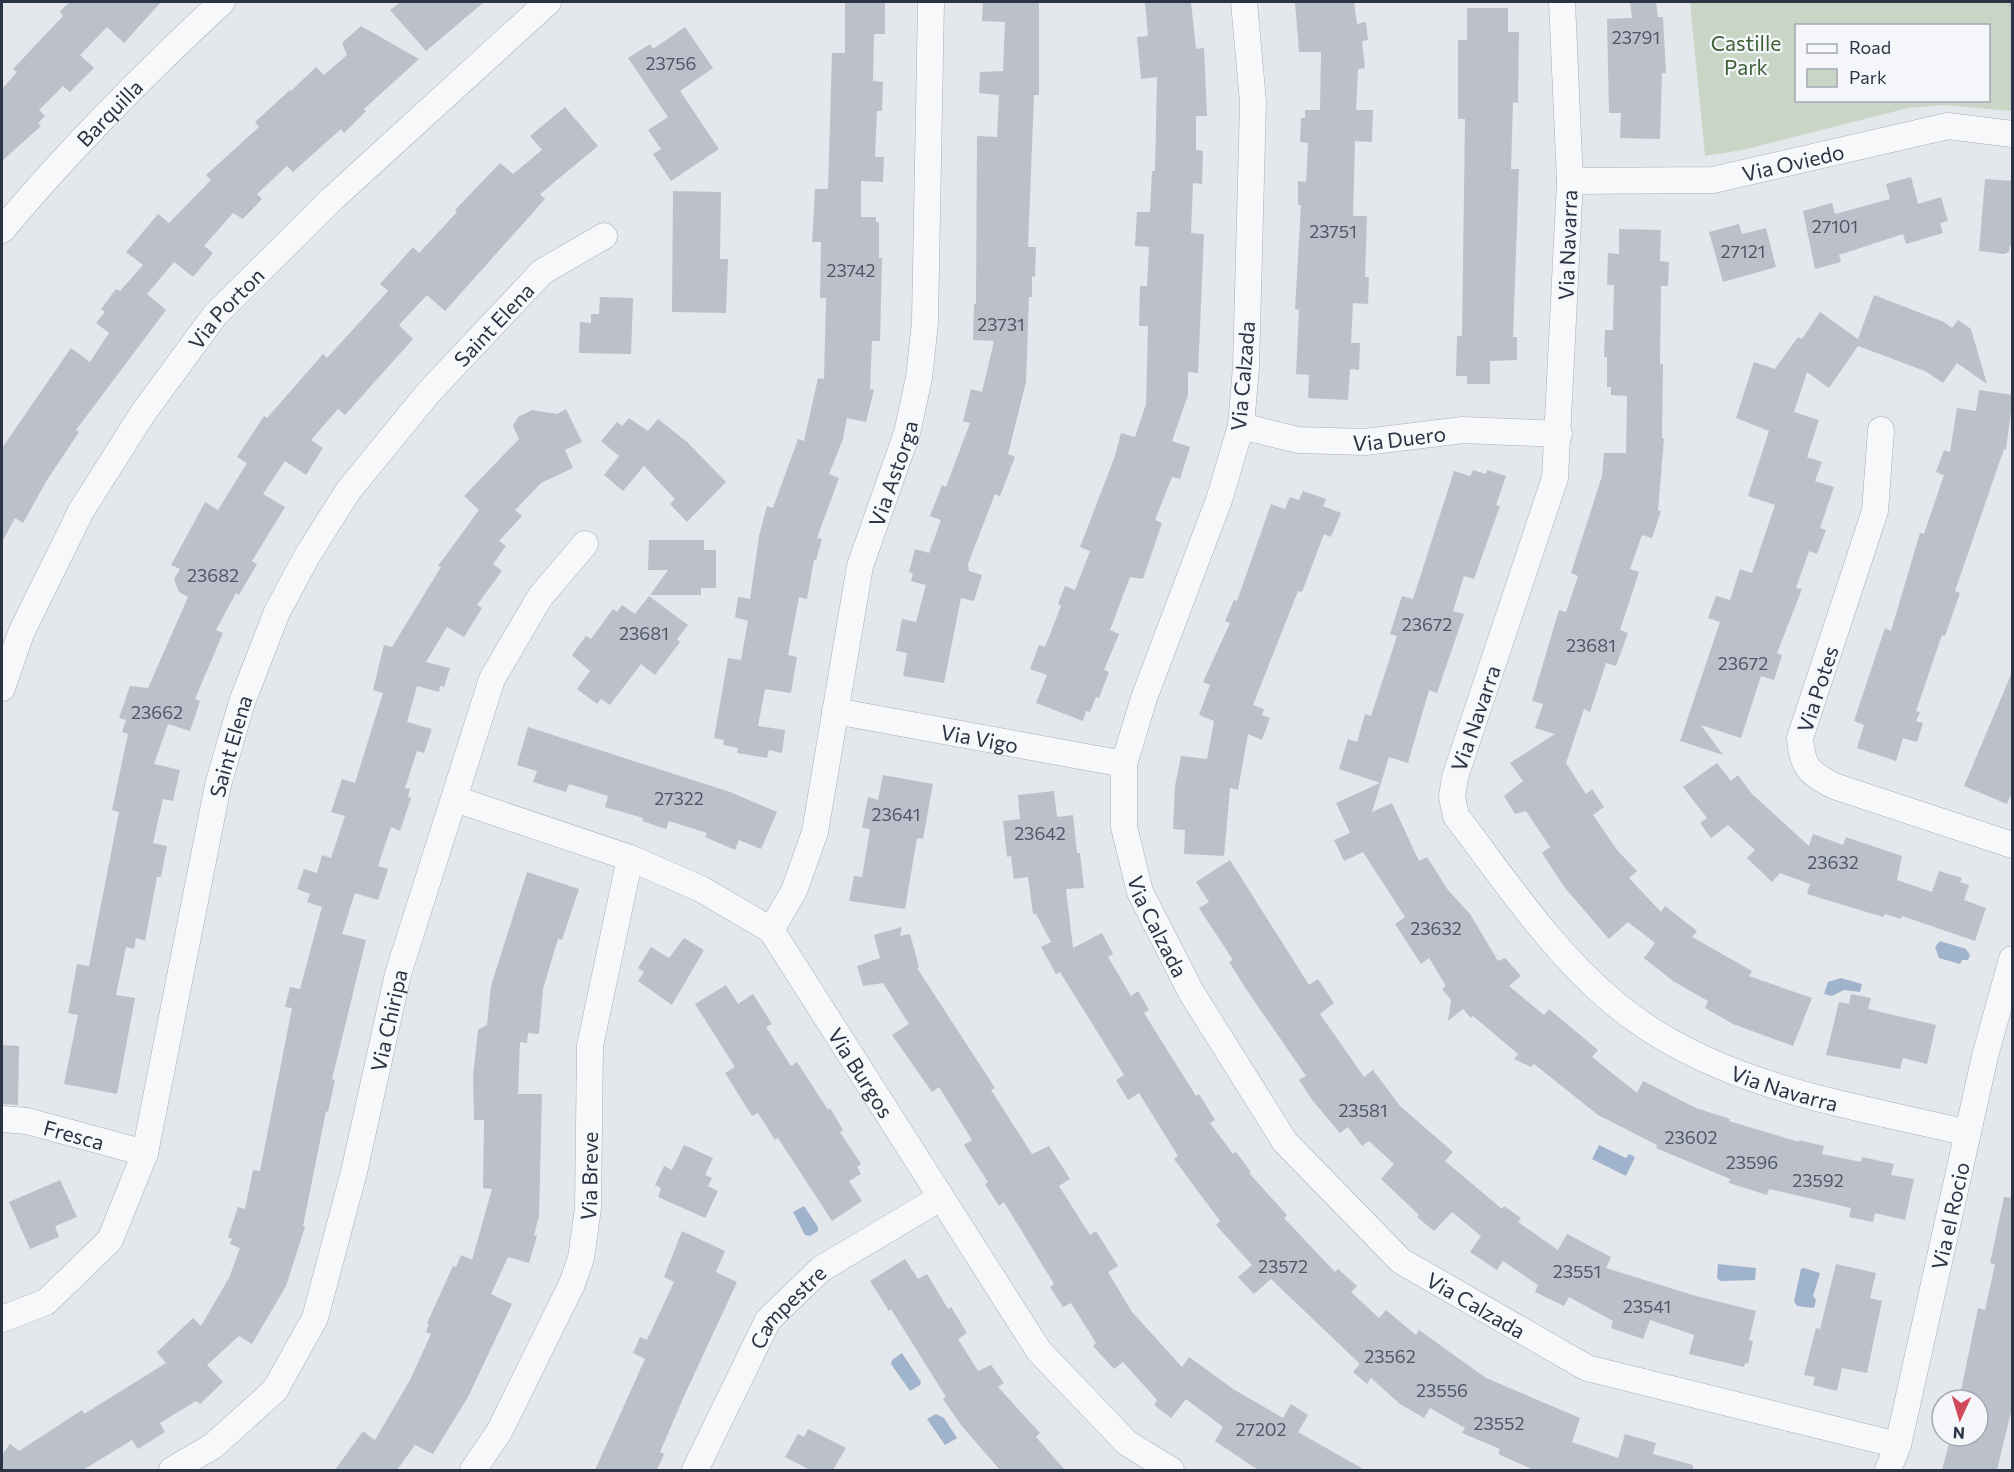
<svg xmlns="http://www.w3.org/2000/svg" width="2014" height="1472" viewBox="0 0 2014 1472" font-family="Commissioner,sans-serif">
	<style>
		.green { fill: #c9d6c5; fill-rule: evenodd }
		.water { fill: #9fb4cc }
		.building { fill: #bbc0ca }
		.lines { fill: none; stroke-linecap: round; stroke-linejoin: round }
		.street-casing { stroke: #a9aeb7; stroke-width: 27 }
		.path { stroke: #c2c5cb; stroke-width: 4; stroke-dasharray: 4.5 4.5; stroke-linecap: butt }
		.street { stroke: #f7f8fa; stroke-width: 26 }
		.labels { text-anchor: middle; dominant-baseline: central; stroke-width: 4.5; stroke-linejoin: round; paint-order: stroke }
		.number-label { font-size: 18px; fill: #4f5766 }
		.park-label { font-size: 21px; fill: #3f6138; stroke: #f4f6f9 }
		.street-label { font-size: 21px; fill: #2b3445; stroke: #f4f6f9 }
	</style>
	<rect width="100%" height="100%" fill="#e4e7ec"/>
	<!-- green -->
	<path class="green" d="M1690 2H2012V111L1942 105 1908 108 1743 150 1705 156ZM1796 26H1988V100H1796Z"/>
	<!-- water -->
	<path class="water" d="M1940 941 1966 949 1970 955 1968 960H1962L1960 964 1939 958 1935 947Z
		M1841 978 1862 984 1860 992 1844 990 1832 996 1824 994 1828 982Z
		M1599 1145 1626 1158 1629 1154 1635 1157 1626 1176 1592 1159Z
		M804 1206 818 1227V1231L810 1236 805 1235 793 1212Z
		M1718 1264 1756 1268 1755 1280 1720 1281 1717 1278Z
		M1804 1268 1820 1273 1813 1296 1816 1300 1814 1308 1797 1306 1794 1301 1801 1269Z
		M902 1353 921 1382 920 1385 910 1391 891 1364 892 1360Z
		M936 1414 944 1418 957 1438 945 1445 927 1419Z"/>
	<!-- building -->
	<path class="building" d="M70 2H161L124 43 107 27 80 55 94 68 70 92 63 86 39 110 45 116 38 123 41 126 2 161V89L17 72 13 69 63 16 60 11Z
		M401 2H484L426 51 390 10Z
		M845 2 885 3V34H874L873 81 883 82 882 111H877L875 157H884L883 182 861 181V217H876V222H879V258H882L880 341H872L870 389 874 390 866 422 847 418 843 439 829 474 839 478 817 538 822 539 816 560H814L807 599 799 597 788 655 797 657 791 693 765 689 758 726 785 730 782 753 769 750 767 758 737 753 738 748 723 745 724 740 714 738 728 658 741 660 748 621 735 617 738 597 750 599 759 536 767 506 773 508 798 439 804 441 818 378 824 379 826 298H820L821 242H812L813 226 815 189H828L832 53H845Z
		M983 2H1039V95H1034L1028 247H1036L1035 277 1032 276V297H1029L1026 382 1008 454 1015 457 1000 496 995 494 968 564 969 571 982 575 974 601 961 598 944 683 903 676 907 653 896 651 902 619 916 622 926 585 911 581 913 574 909 572 915 549 929 553 941 520 930 516 942 485 946 487 970 423 963 421 971 389 982 392 994 341 973 340 974 304H976L977 136 997 137 999 95 979 93 980 72 1003 71 1005 22 982 21Z
		M1145 2H1191L1196 49 1204 48 1207 116H1196V150L1203 151 1202 184 1193 183 1191 233 1204 234 1198 373 1188 372V395L1172 441 1190 447 1180 479 1172 477 1155 520 1162 523 1143 579 1130 577 1110 630 1119 634 1104 670 1109 672 1099 698 1096 697 1090 712 1086 711 1083 721 1036 703 1047 675 1030 669 1039 645 1045 647 1061 606 1058 604 1065 586 1075 590 1090 551 1080 547 1115 456 1121 433 1135 437 1146 404 1148 326H1139L1140 286H1147L1149 247 1135 246 1137 212H1150L1152 171H1155L1157 77 1141 79 1137 37 1148 36Z
		M1295 2H1354L1357 24 1366 22 1368 40 1362 41 1365 68 1358 69 1356 110H1373L1372 142 1355 141 1353 216H1367L1365 277H1369L1368 304 1353 303 1351 343H1360L1359 370 1350 369 1348 400 1308 398 1309 375 1296 374 1299 310 1295 309 1301 205H1298V181L1306 182 1308 143 1300 142 1301 118H1305V110H1320L1321 52H1299Z
		M1630 2H1656L1658 17H1663L1666 73H1662L1660 139 1620 138 1621 113H1609L1607 19 1632 18Z
		M1467 8H1508V32H1519L1518 103 1513 102 1511 169H1519L1513 337H1517V360L1490 361V384H1467V376H1456L1457 336H1462L1465 119H1458V40H1467Z
		M361 26 419 59 364 109 366 111 344 133 341 129 293 172 287 166 257 194 262 199 243 219 233 213 204 246 213 253 193 277 174 262 147 294 166 310 76 430 79 432 47 480 23 523 15 518 2 542V448L71 348 90 362 109 333 96 323 105 312 101 309 116 289 120 291 143 265 126 252 158 214 169 223 211 180 206 175 259 127 255 122 290 90 291 91 316 67 324 75 347 55 342 43Z
		M685 27 713 68 680 91 719 149 671 181 653 154 661 149 648 130 668 117 628 58 650 44 653 49Z
		M565 107 598 146 540 194 545 199 445 311 427 295 399 325 413 339 345 415 338 409 311 440 323 448 306 475 285 461 263 494 285 507 252 561 257 564 239 595 236 593 216 630 223 633 195 699 200 701 190 731 168 724 154 764 180 770 173 801 163 799 153 843 167 846 161 877H157L145 941 136 938 134 949 126 947 116 995 135 998 117 1094 64 1084 78 1015 68 1013 77 964 89 966 119 812 112 810 128 734 122 732 126 720 119 718 130 686 148 688 188 597 179 592 174 579 180 569 171 565 205 502 218 510 247 463 237 457 264 416 267 418 323 354 327 358 388 291 380 284 413 247 419 253 457 212 455 210 500 163 513 174 542 150 530 136Z
		M1911 177 1918 204 1941 197 1948 221 1940 223 1943 233 1906 244 1903 234 1839 255 1841 262 1815 269 1803 211 1832 203 1835 214 1890 199 1886 184Z
		M1985 179 2013 181V245H2010L2009 252 2004 254 1979 251Z
		M673 191 721 192 720 259H728L726 313 672 312Z
		M1739 224 1742 234 1766 228 1776 267 1723 282 1709 232Z
		M1619 229 1661 230 1660 261 1669 262 1668 286H1661L1660 364H1663L1662 438 1664 439 1658 510 1661 511 1652 538 1642 535 1630 569 1639 572 1620 630 1628 633 1616 666 1606 663 1590 712 1584 709 1566 763 1586 794 1592 789 1604 807 1593 815 1617 850 1637 871 1629 878 1661 912 1665 906 1697 931 1692 937 1752 971 1749 976 1812 998 1793 1046 1733 1024 1705 1008 1708 1001 1673 981 1644 958 1655 943 1628 922 1609 939 1565 888 1542 853 1550 847 1526 811 1515 814 1504 796 1523 781 1510 763 1555 734 1535 728 1543 704 1532 701 1559 610 1566 612 1578 576 1571 573 1602 476 1604 453H1626L1627 396 1611 395V387H1607V357H1604L1605 330H1613L1614 285H1607L1608 253 1619 254Z
		M1874 295 1944 322 1952 328 1958 320 1971 329 1987 384 1957 363 1943 383 1925 371 1858 346 1829 388 1807 372 1794 412 1819 420 1807 457 1822 462 1815 481 1834 487 1820 528 1826 530 1817 554 1809 551 1796 588 1802 589 1777 653 1782 655 1774 680 1761 676 1741 738 1701 725 1723 755 1680 741 1720 622 1708 618 1716 596 1730 600 1740 569 1752 573 1775 505 1748 496 1769 431 1736 418 1754 362 1775 369 1798 337 1802 339 1820 312 1858 339Z
		M600 297 633 298 631 354 579 353 580 322 591 323V314H599Z
		M1979 390 2013 395 2006 450 2004 449 1955 591 1960 593 1945 636 1942 635 1916 711 1920 712 1916 721 1923 723 1917 742 1903 738 1896 761 1857 748 1864 725 1854 721 1885 628 1891 631 1920 533 1924 534 1944 475 1936 472 1944 450 1950 452 1957 408 1976 411Z
		M566 409 582 442 565 450 573 468 541 483 515 510 522 516 499 541 506 546 493 564 502 571 477 605 482 608 464 637 447 627 426 662 450 668 444 687 440 686 439 692 417 686 407 722 432 729 424 753 417 751 405 788 410 789 408 797 411 798 400 831 391 827 378 866 388 869 378 900 355 893 342 934 366 940 332 1079 335 1080 328 1112 326 1111 303 1226 305 1227 286 1286 252 1344 239 1336 207 1365 223 1382 200 1404 196 1401 160 1423 165 1432 138 1449 132 1440 83 1470H2V1455L10 1444 19 1451 82 1410 84 1414 166 1363 157 1352 193 1318 201 1326 229 1278 240 1248 230 1244 232 1239 228 1237 238 1207 245 1209 253 1170 260 1171 292 1008 285 1007 290 987 300 989 322 907 307 902 310 894 297 889 304 869 317 873 322 855 331 858 345 816 331 812 342 779 355 783 383 693 373 690 384 645 392 647 441 567 438 566 479 510 464 496 519 439 513 426 518 417 532 410 557 414Z
		M629 418 648 431 658 419 687 442 726 482 687 522 670 504 675 499 644 466 623 491 604 475 619 456 601 441 617 422 622 426Z
		M1473 470 1486 474 1487 470 1506 476 1496 505 1500 506 1474 579 1464 576 1453 611 1464 614 1437 693 1429 690 1408 763 1389 757 1372 812 1392 803 1419 861 1427 857 1448 890 1470 914 1498 961 1505 958 1521 976 1509 986 1544 1015 1549 1009 1598 1050 1592 1057 1637 1093 1643 1081 1696 1108 1730 1119 1729 1121 1799 1142V1140L1824 1146 1822 1154 1861 1162 1862 1157 1894 1164 1891 1175 1914 1179 1905 1220 1875 1213 1873 1222 1849 1217 1851 1208 1769 1189 1767 1195 1729 1183 1730 1179 1656 1148 1657 1145 1598 1115 1534 1064 1531 1067 1514 1059 1518 1054 1473 1016 1471 1018 1463 1009 1448 1021 1451 1000 1442 989 1446 986 1429 958 1421 964 1395 924 1405 917 1363 852 1344 861 1334 840 1350 833 1336 803 1380 783 1339 769 1348 739 1357 742 1365 714 1371 716 1397 636 1390 634 1402 596 1413 599 1454 471 1470 476Z
		M1303 491 1326 499 1323 506 1341 513 1331 537 1324 534 1302 592 1298 591 1253 705 1264 709 1262 715 1270 718 1262 740 1248 734 1238 790 1230 788 1224 856 1184 854 1185 830 1173 829 1175 786 1181 756 1207 759 1214 721 1199 715 1210 685 1203 682 1230 623 1225 621 1234 600 1237 601 1271 504 1285 509 1290 497 1299 500Z
		M649 540H704V550H716V588H701V595H650L668 570H648Z
		M649 596 688 625 677 639 680 642 655 675 641 664 610 705 601 699 597 704 577 689 590 671 572 655 586 636 591 639 613 609 617 612 622 605 635 614Z
		M2013 670V790L2007 804 1964 786Z
		M528 727 730 792 777 812 761 849 739 840 735 850 705 837 707 833 669 821 666 829 642 821 643 818 605 807 608 796 569 784 566 792 533 782 537 771 517 765Z
		M1717 763 1731 781 1738 775 1752 794 1809 846 1813 834 1843 845 1846 837 1902 856 1897 880 1932 892 1939 871 1962 878 1960 882 1969 885 1964 900 1986 908 1975 941 1902 916 1901 919 1885 914 1883 917 1807 894 1810 884 1780 873 1772 882 1747 858 1755 850 1728 825 1711 838 1700 823 1707 818 1683 787Z
		M883 775 933 784 923 839 917 838 905 909 849 901 854 876 862 877 870 829 862 828 868 797 878 800Z
		M1054 791 1057 817 1073 815 1077 853H1080L1084 888 1066 889 1073 948 1102 933 1113 954 1108 957 1131 996 1138 991 1149 1010 1144 1013 1196 1096 1199 1094 1215 1120 1210 1123 1233 1154 1236 1152 1251 1172 1249 1173 1287 1215 1284 1218 1335 1272 1338 1269 1357 1286 1351 1292 1379 1318 1386 1310 1416 1335 1419 1330 1486 1378 1580 1418 1572 1442 1618 1458 1625 1434 1656 1443 1653 1454 1693 1465V1470H1534L1498 1454 1500 1449 1462 1433 1465 1428 1430 1408 1424 1418 1400 1404 1371 1378 1367 1384 1353 1372 1360 1364 1271 1279 1254 1294 1238 1277 1252 1265 1216 1225 1220 1221 1174 1159 1178 1156 1139 1093 1128 1100 1116 1080 1124 1075 1060 972 1056 974 1041 947 1051 942 1036 914H1033L1028 877 1014 879 1011 856 1007 857 1003 821 1020 819 1018 795Z
		M1230 860 1309 985 1318 979 1334 1003 1320 1014 1364 1077 1373 1070 1400 1106 1453 1152 1445 1161 1502 1209 1504 1206 1521 1218 1518 1222 1558 1250 1567 1234 1611 1257 1606 1268 1696 1296 1756 1311 1749 1340 1753 1341 1748 1364 1745 1363 1744 1367 1689 1354 1694 1335 1650 1320 1643 1339 1611 1328 1613 1321 1569 1297 1564 1306 1535 1292 1538 1285 1503 1261 1497 1270 1470 1252 1481 1236 1452 1212 1434 1231 1417 1217 1419 1215 1381 1179 1394 1164 1369 1141 1362 1146 1348 1127 1340 1133 1313 1101 1299 1080 1306 1076 1248 992 1229 962 1233 960 1199 908 1209 902 1196 882Z
		M527 872 579 889 562 940 558 939 543 989 539 1034 528 1033 527 1043 520 1042 518 1094H542L539 1216 534 1235 537 1236 529 1263 508 1257 491 1294 512 1304 468 1397 433 1454 415 1445 397 1470H335L363 1431 375 1440 410 1380 431 1334 426 1332 429 1324 427 1323 453 1266 456 1267 461 1255 472 1260 492 1189 483 1188 484 1120H474L473 1077 478 1030 487 1025 491 986Z
		M902 927 900 936 910 934 919 967 917 968 995 1088 991 1090 1032 1154 1049 1146 1070 1179 1059 1186 1090 1235 1096 1231 1118 1266 1108 1272 1132 1312 1182 1367 1189 1357 1233 1389 1283 1418 1291 1404 1308 1415 1298 1432 1365 1470H1258L1215 1441 1223 1427 1186 1399 1171 1418 1154 1405 1157 1400 1123 1362 1114 1369 1093 1346 1096 1343 1071 1303 1063 1307 1050 1287 1054 1284 1004 1202 999 1206 985 1184 988 1182 964 1145 972 1140 939 1087 932 1092 892 1035 909 1024 883 983 863 986 857 966 880 958 874 935Z
		M684 938 704 950 672 1005 638 981 644 972 638 968 651 947 669 958Z
		M726 985 738 1004 753 994 772 1024 766 1027 791 1066 797 1062 828 1110 830 1108 843 1130 840 1132 861 1164 857 1167 861 1174 849 1181 862 1201 832 1221 778 1138 775 1140 758 1113 752 1116 725 1073 735 1067 695 1004Z
		M1851 994 1871 998 1868 1009 1936 1025 1927 1064 1903 1058 1900 1069 1826 1055 1839 1002 1849 1004Z
		M2 1045 19 1046 18 1105 2 1104Z
		M684 1145 713 1158 705 1175 712 1178 708 1186 718 1191 705 1218 658 1197 661 1188 655 1185 664 1166 672 1170Z
		M60 1180 77 1217 55 1226 59 1237 30 1249 9 1202Z
		M2004 1197 2013 1198V1404L1997 1470H1942L1951 1436H1978V1400H1959L1978 1308 1985 1310 1995 1264 1990 1263Z
		M682 1231 725 1251 716 1272 737 1282 685 1394 660 1452 664 1454 657 1470H595L645 1359 633 1353 640 1337 647 1340 674 1282 664 1277Z
		M905 1259 918 1279 927 1274 948 1309 951 1307 967 1333 958 1339 978 1371 991 1365 1004 1383 998 1387 1040 1433 1036 1437 1065 1470H1000L961 1425 943 1399 946 1397 891 1309 889 1311 870 1281Z
		M1836 1264 1876 1273 1870 1298 1882 1301 1867 1373 1842 1368 1837 1391 1813 1385 1815 1377 1804 1375 1816 1328 1820 1329Z
		M808 1429 846 1448 833 1470H810L785 1457 798 1434 804 1437Z"/>
	<g class="lines">
		<defs>
			<g id="street">
				<path id="s1" d="M1244 2 1253 102 1246 367 1241 426 1219 500 1144 698 1124 764V827L1140 892 1191 992 1285 1142 1401 1261 1587 1368 1898 1445"/>
				<path id="s2" d="M1562 2 1570 181 1555 478 1455 777 1452 797 1456 816C1505 880 1551 950 1614 1003 1713 1086 1847 1104 1968 1133"/>
				<path id="s3" d="M1570 181 1713 180 1948 126 2012 134"/>
				<path id="s4" d="M2 230C70 149 144 74 222 2"/>
				<path id="s5" d="M1241 426 1298 440 1365 442 1463 430 1559 434"/>
				<path d="M1881 430 1875 511 1800 738C1802 767 1809 773 1834 786L2012 845"/>
				<path id="s6" d="M2 688 21 633 81 511 143 413 215 315 332 199 548 2"/>
				<path id="s7" d="M835 711 1124 764"/>
				<path id="s8" d="M455 799 630 858 701 889 771 930 1039 1351 1127 1443 1171 1470"/>
				<path id="s9" d="M771 930 794 891 815 832 860 566 907 433 919 378 925 322 931 2"/>
				<path id="s10" d="M2 1119 27 1121 145 1153"/>
				<path id="s11" d="M2 1319 46 1302 110 1240 145 1153 218 785 242 702 277 612 307 556 348 491 429 392 542 272 604 236"/>
				<path id="s12" d="M172 1470 213 1446 275 1390 315 1318 354 1172 398 974 492 679 540 597 585 544"/>
				<path id="s13" d="M473 1470 499 1432 572 1284 581 1258 588 1208 590 1046 630 858"/>
				<path id="s14" d="M695 1470 768 1320 821 1269 940 1198"/>
				<path id="s15" d="M1888 1470 1898 1445 1985 1056 2012 959"/>
			</g>
		</defs>
		<!-- street casing -->
		<use href="#street" class="street-casing"/>
		<!-- path -->
		<path class="path" d="M2008 2 2012 9"/>
		<!-- street -->
		<use href="#street" class="street"/>
	</g>
	<g class="labels">
		<!-- number labels -->
		<g class="number-label">
			<text x="1636" y="37">23791</text>
			<text x="671" y="63">23756</text>
			<text x="1835" y="226">27101</text>
			<text x="1333" y="231">23751</text>
			<text x="1743" y="251">27121</text>
			<text x="851" y="270">23742</text>
			<text x="1001" y="324">23731</text>
			<text x="213" y="575">23682</text>
			<text x="1427" y="624">23672</text>
			<text x="644" y="633">23681</text>
			<text x="1591" y="645">23681</text>
			<text x="1743" y="663">23672</text>
			<text x="157" y="712">23662</text>
			<text x="679" y="798">27322</text>
			<text x="896" y="814">23641</text>
			<text x="1040" y="833">23642</text>
			<text x="1833" y="862">23632</text>
			<text x="1436" y="928">23632</text>
			<text x="1363" y="1110">23581</text>
			<text x="1691" y="1137">23602</text>
			<text x="1752" y="1162">23596</text>
			<text x="1818" y="1180">23592</text>
			<text x="1283" y="1266">23572</text>
			<text x="1577" y="1271">23551</text>
			<text x="1647" y="1306">23541</text>
			<text x="1390" y="1356">23562</text>
			<text x="1442" y="1390">23556</text>
			<text x="1499" y="1423">23552</text>
			<text x="1261" y="1429">27202</text>
		</g>
		<!-- park labels -->
		<g class="park-label">
			<text x="1746" y="42">Castille<tspan x="1746" dy="24">Park</tspan></text>
		</g>
		<!-- street labels -->
		<g class="street-label">
			<text stroke="none"><textPath href="#s4" startOffset="159">Barquilla</textPath></text>
			<text stroke="none"><textPath href="#s3" startOffset="225">Via Oviedo</textPath></text>
			<text transform="translate(1567 245) rotate(-88)">Via Navarra</text>
			<text stroke="none"><textPath href="#s6" startOffset="444">Via Porton</textPath></text>
			<text stroke="none"><textPath href="#s11" startOffset="1150">Saint Elena</textPath></text>
			<text transform="translate(1242 376) rotate(-85)">Via Calzada</text>
			<text stroke="none"><textPath href="#s5" startOffset="160">Via Duero</textPath></text>
			<text stroke="none"><textPath href="#s9" startOffset="476">Via Astorga</textPath></text>
			<text transform="translate(1817 689) rotate(-72)">Via Potes</text>
			<text transform="translate(1475 718) rotate(-71)">Via Navarra</text>
			<text stroke="none"><textPath href="#s7" startOffset="147">Via Vigo</textPath></text>
			<text stroke="none"><textPath href="#s11" startOffset="646">Saint Elena</textPath></text>
			<text stroke="none"><textPath href="#s1" startOffset="951">Via Calzada</textPath></text>
			<text stroke="none"><textPath href="#s12" startOffset="520">Via Chiripa</textPath></text>
			<text stroke="none"><textPath href="#s8" startOffset="512">Via Burgos</textPath></text>
			<text stroke="none"><textPath href="#s2" startOffset="1269">Via Navarra</textPath></text>
			<text stroke="none"><textPath href="#s10" startOffset="74">Fresca</textPath></text>
			<text stroke="none"><textPath href="#s13" startOffset="321">Via Breve</textPath></text>
			<text stroke="none"><textPath href="#s15" startOffset="262">Via el Rocio</textPath></text>
			<text stroke="none"><textPath href="#s1" startOffset="1455">Via Calzada</textPath></text>
			<text stroke="none"><textPath href="#s14" startOffset="189">Campestre</textPath></text>
		</g>
	</g>
	<!-- border -->
	<rect width="2014" height="1472" fill="none" stroke="#2b3445" stroke-width="6"/>
	<!-- legend -->
	<rect x="1795" y="24" width="195" height="78" fill="#f4f6f9" stroke="#a4a8b1" stroke-width="1.5"/>
	<rect x="1807" y="44" width="30" height="9" fill="#f7f8fa" stroke="#a4a8b1" stroke-width="1.5"/>
	<text x="1849" y="54" font-size="18" fill="#2b3445">Road</text>
	<rect x="1807" y="69" width="30" height="18" fill="#c9d6c5" stroke="#a4a8b1" stroke-width="1.5"/>
	<text x="1849" y="84" font-size="18" fill="#2b3445">Park</text>
	<!-- north arrow -->
	<g transform="translate(1960 1418) rotate(184)"><circle r="28" fill="#f4f6f9" stroke="#a4a8b1" stroke-width="1.5"/>
	<path d="M0-4.5L10 22L0 15L-10 22Z" fill="#d1495b"/>
	<text y="-9" font-size="16" font-weight="bold" text-anchor="middle" fill="#2b3445">N</text>
	</g>
</svg>
